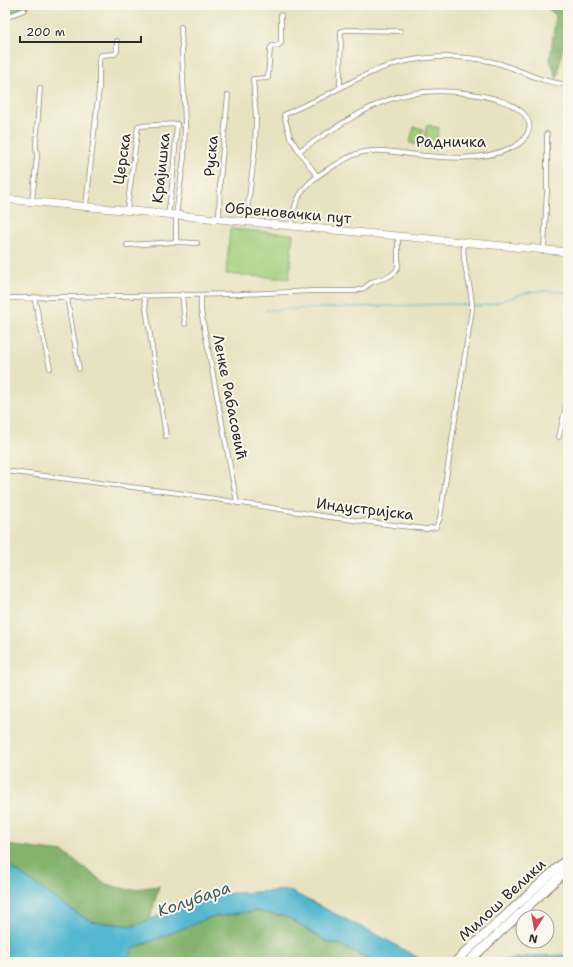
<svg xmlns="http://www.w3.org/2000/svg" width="573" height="967" viewBox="0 0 573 967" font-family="'Shantell Sans',sans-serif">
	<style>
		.green { fill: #a3cf7c; stroke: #677d54 }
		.forest { fill: #82b26c; stroke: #566e4c }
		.water { fill: #52b7d0; stroke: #3e717e }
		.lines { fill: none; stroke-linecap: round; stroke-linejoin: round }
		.stream { stroke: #52b7d0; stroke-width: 1 }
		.street-casing { stroke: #898676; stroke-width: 5.5 }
		.primary-casing { stroke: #898676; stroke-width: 8 }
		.highway-casing { stroke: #898676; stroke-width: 10 }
		.street { stroke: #fff; stroke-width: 4 }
		.primary { stroke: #fff; stroke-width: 7 }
		.highway { stroke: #fff; stroke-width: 8 }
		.labels { text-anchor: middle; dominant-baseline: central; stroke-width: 4; stroke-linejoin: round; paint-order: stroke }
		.street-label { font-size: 15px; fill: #2b2b2b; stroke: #fbf7ec }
		.water-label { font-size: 16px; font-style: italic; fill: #395c65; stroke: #fbf7ec }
	</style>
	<rect width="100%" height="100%" fill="#fbf7ec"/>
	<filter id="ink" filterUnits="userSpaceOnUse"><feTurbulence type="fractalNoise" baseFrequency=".025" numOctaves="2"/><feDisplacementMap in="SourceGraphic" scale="8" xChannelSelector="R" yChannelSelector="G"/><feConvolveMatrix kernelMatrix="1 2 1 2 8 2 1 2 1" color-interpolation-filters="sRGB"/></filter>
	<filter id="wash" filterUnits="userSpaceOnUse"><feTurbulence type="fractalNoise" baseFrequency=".012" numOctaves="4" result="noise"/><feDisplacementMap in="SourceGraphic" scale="16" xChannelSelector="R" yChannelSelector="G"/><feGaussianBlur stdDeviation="0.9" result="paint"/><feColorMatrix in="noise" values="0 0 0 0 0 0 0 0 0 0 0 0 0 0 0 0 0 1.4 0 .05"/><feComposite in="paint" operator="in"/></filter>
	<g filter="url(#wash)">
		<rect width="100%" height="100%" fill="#e7e2c0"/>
		<!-- green -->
		<path class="green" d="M427 125 439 128 434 150 422 147Z
			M414 127 423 129 419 145 410 143Z
			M230 229 293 234 289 279 226 274Z"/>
		<!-- forest -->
		<path class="forest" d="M5 5H29V7L5 15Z
			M543 5H568V18L557 79 550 59 556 15Z
			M5 845 63 852 106 884 128 890 159 886 150 919 134 926 94 922 81 916 5 863Z
			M256 911 287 917 329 943 339 944 375 962H131L127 958 134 948 211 917Z"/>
		<!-- water -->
		<path class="water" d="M5 863 81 916 94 922 134 926 182 906 222 894 288 890 385 939 420 959 431 962H375L339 944 329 943 287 917 256 911 211 917 134 948 127 958 131 962H5Z
			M568 955V962H494L533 956Z"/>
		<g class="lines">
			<!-- stream -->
			<path class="stream" d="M474 306C493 307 511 296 530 292 542 290 556 292 568 292
				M265 310 451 304 471 305"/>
		</g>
	</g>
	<g filter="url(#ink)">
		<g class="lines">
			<defs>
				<path id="street" d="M5 18 24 10
					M340 88 341 31 346 30 400 31
					M299 151 290 137 284 115C297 108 310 103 323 97 349 83 377 67 407 61 433 56 463 56 489 61 516 66 540 84 568 84
					M32 201 37 157 36 145 40 88
					M86 206 99 89V61L101 55 115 54 117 51V41
					M127 210 138 126 177 124 172 186 168 215
					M219 219 220 180 228 95
					M246 222 255 148 256 117 253 79 268 78 270 49 272 46 279 45 281 43V15
					M291 226C294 192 310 178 339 163 347 158 356 153 364 152 380 149 394 152 409 154 442 158 481 162 511 148 517 145 522 143 525 137 528 133 530 127 529 123 525 109 508 103 496 99 461 90 423 87 388 100 356 112 328 133 299 151L317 176
					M176 242V215L184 158 185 124 181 27
					M127 245 176 242 197 243
					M544 250 547 189V134
					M182 294 185 324
					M201 295V311L237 503
					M144 296 166 436
					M34 297 50 368
					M67 297 79 369
					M5 298 240 294 313 291H356L364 288 372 282 390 276 396 271 398 266V236
					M559 437 568 396
					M5 471 178 493 329 517 426 529 436 527 440 518 472 309C473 286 461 266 464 243"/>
				<path id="primary" d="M5 199 568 252"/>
				<path id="highway" d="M455 962 568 858
					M468 962 568 869"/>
			</defs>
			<!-- street casing -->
			<use href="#street" class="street-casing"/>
			<!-- primary casing -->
			<use href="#primary" class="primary-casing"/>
			<!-- highway casing -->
			<use href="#highway" class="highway-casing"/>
			<!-- street -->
			<use href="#street" class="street"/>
			<!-- primary -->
			<use href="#primary" class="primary"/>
			<!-- highway -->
			<use href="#highway" class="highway"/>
		</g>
	</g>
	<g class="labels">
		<!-- street labels -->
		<g class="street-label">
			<text x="451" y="142">Радничка</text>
			<text transform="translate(211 156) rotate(-85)">Руска</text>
			<text transform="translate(122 159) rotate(-82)">Церска</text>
			<text transform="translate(161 168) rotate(-84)">Крајишка</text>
			<text transform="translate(288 213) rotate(5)">Обреновачки пут</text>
			<text transform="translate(230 397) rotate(79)">Ленке Рабасовић</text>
			<text transform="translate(365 509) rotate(7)">Индустријска</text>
			<text transform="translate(502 900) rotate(-43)">Милош Велики</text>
		</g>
		<!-- water labels -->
		<g class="water-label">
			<text transform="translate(194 899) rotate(-19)">Колубара</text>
		</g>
	</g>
	<!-- margin -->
	<rect width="573" height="967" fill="none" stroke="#fbf7ec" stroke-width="20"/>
	<!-- north arrow -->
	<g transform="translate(535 929) rotate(191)"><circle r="19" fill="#fbf7ec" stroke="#a8a59f"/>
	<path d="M0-3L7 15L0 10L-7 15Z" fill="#d1495b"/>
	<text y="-6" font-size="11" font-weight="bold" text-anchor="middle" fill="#2b2b2b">N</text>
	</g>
	<!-- scale -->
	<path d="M20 36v6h121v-6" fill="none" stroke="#2b2b2b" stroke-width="2"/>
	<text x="26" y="36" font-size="12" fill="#2b2b2b" stroke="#fbf7ec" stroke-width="3" paint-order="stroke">200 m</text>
</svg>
